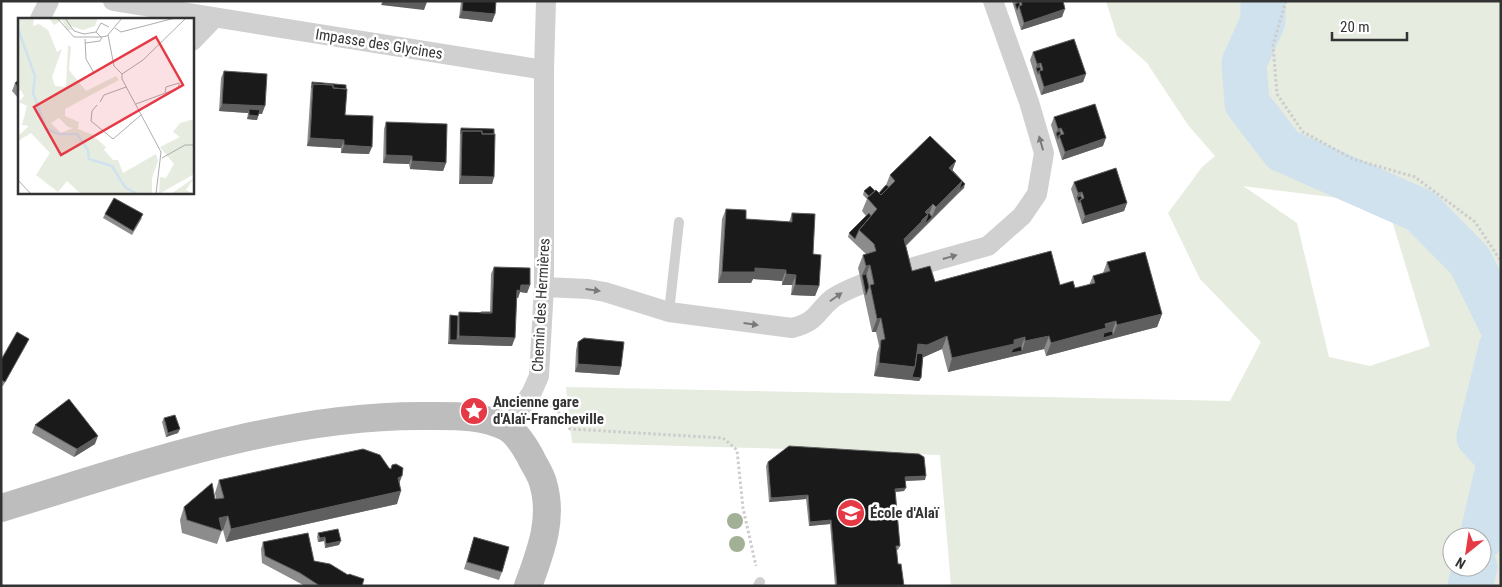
<svg xmlns="http://www.w3.org/2000/svg" width="1502" height="587" viewBox="0 0 1502 587" font-family="'Roboto Condensed',sans-serif">
	<style>
		.green { fill: #e6ecdf; fill-rule: evenodd }
		.lines { fill: none; stroke-linecap: round; stroke-linejoin: round }
		.river { stroke: #cfe2ee; stroke-width: 45 }
		.path { stroke: #cdcdcd; stroke-width: 3; stroke-dasharray: 2.5 2.5; stroke-linecap: butt }
		.lane { stroke: #d0d0d0; stroke-width: 10 }
		.street { stroke: #d0d0d0; stroke-width: 20 }
		.secondary { stroke: #bdbdbd; stroke-width: 28 }
		.tree { fill: #a2b095 }
		.wall { fill: #8c8c8c }
		.shaded-wall { fill: #5f5f5f }
		.building { fill: #1a1a1a; stroke: #5f5f5f }
		.oneway { fill: #7a7a7a }
		.labels { text-anchor: middle; dominant-baseline: central; stroke-width: 5; stroke-linejoin: round; paint-order: stroke }
		.street-label { font-size: 15px; fill: #333; stroke: #fff }
		.poi-label { font-size: 15px; font-weight: bold; fill: #333; stroke: #fff; text-anchor: start }
		.inset-river { fill: none; stroke: #cfe2ee; stroke-width: 2.5 }
		.inset-road { fill: none; stroke: #adadad; stroke-width: 1 }
		.view { fill: #e63946; fill-opacity: 0.15; stroke: #e63946; stroke-width: 2.5 }
		.inset-edge { fill: none; stroke: #333; stroke-width: 2.5 }
	</style>
	<rect width="100%" height="100%" fill="#fff"/>
	<!-- green -->
	<path class="green" d="M1106 1H1501V586H951L940 455 824 450 572 443 566 387 1230 401 1261 342 1200 279 1168 213 1202 167 1215 156 1188 125 1147 63 1117 36ZM1243 186 1387 204 1430 346 1370 366 1329 357 1297 223ZM1452 537H1482V567H1452Z"/>
	<g class="lines">
		<!-- river -->
		<path class="river" d="M1263 1V21L1244 63 1247 103 1283 150 1421 211 1470 261 1501 324
			M1482 537 1500 459 1479 437 1501 348
			M1470 586 1475 567"/>
		<!-- path -->
		<path class="path" d="M1286 1 1273 45 1277 94 1303 132 1353 159 1415 177 1475 222 1501 261
			M550 405 558 411 570 429 723 438 737 450 743 508 756 566
			M1501 586V553"/>
		<!-- lane -->
		<path class="lane" d="M669 312 679 222
			M758 586 760 582"/>
		<!-- street -->
		<path class="street" d="M113 1 544 70
			M40 19 49 1
			M192 41 214 18
			M903 270 988 246 1022 216 1037 194 1044 153 1029 102 993 1
			M544 287 588 289 605 292 669 312 792 328C819 321 815 312 833 298 842 292 852 288 862 284
			M508 428 532 392 539 376 544 287V70L546 1"/>
		<!-- secondary -->
		<path class="secondary" d="M1 508C140 466 282 414 428 416 455 416 482 415 506 427 516 432 525 447 530 456 534 465 541 474 543 483 554 519 540 553 528 586"/>
	</g>
	<!-- trees -->
	<g class="tree">
		<circle cx="735" cy="521" r="8"/>
		<circle cx="737" cy="544" r="8"/>
	</g>
	<!-- wall -->
	<path class="wall" d="M461 1H496L495 14 492 22 459 18Z
		M1012 1H1063L1062 17 1021 30Z
		M1033 52 1086 74 1083 82 1041 95 1030 60Z
		M224 71 262 114H259L257 120 247 119 248 113 219 111 221 78Z
		M19 80V99L12 91 15 83Z
		M312 82 345 115 369 154 341 153V148L307 146 311 86Z
		M1054 117 1103 146 1062 160 1051 125Z
		M386 122 446 163 443 171 410 169 409 164 383 163 384 129Z
		M461 128 494 177 492 184H459L460 132Z
		M952 170 964 188 906 246 912 271 935 282 1060 285 1075 288 1089 285 1093 276 1103 273 1107 262 1162 314 1157 327 1046 356 1044 349 948 372 942 349 923 357 921 378 919 381 874 376 877 353 879 346 876 332H872L858 268 863 255 866 254 848 237 849 233 866 216 862 211 867 199 863 195 864 191H875L879 193 886 185 890 175Z
		M1074 182 1127 203 1124 211 1082 224 1071 189Z
		M726 209 746 219 789 222 792 213 813 254 819 286 815 296 791 295 792 285H782V281L753 279 751 283H718L722 219Z
		M105 214 142 218 132 235 103 218Z
		M494 267 530 285 527 293 520 292 518 298H516L512 346 448 344 449 319 450 315 458 316 459 312 481 313 490 312 491 274Z
		M29 339 27 343 3 386 1 385V360Z
		M578 342 621 367 619 375 575 372 576 350Z
		M164 418 178 433 166 437 162 422Z
		M35 425 95 444 74 457 32 433Z
		M768 462 925 480 905 481 904 491 895 492 900 546 898 550H897L898 564 904 586H835L830 524 809 526 806 499 769 502 766 466Z
		M219 480 400 483 397 504 226 542 223 530H222L217 544 182 533 180 520 184 507 216 499 215 493Z
		M318 533 339 545 325 548 324 541 318 542 317 537Z
		M474 537 502 572 499 580 464 569Z
		M263 542 314 561 362 586H305L262 563 261 549Z"/>
	<!-- shaded-wall -->
	<path class="shaded-wall" d="M383 1H419L427 2 424 10 381 5Z
		M1065 9 1062 17 1021 30 1024 23Z
		M462 11 495 14 492 22 459 18Z
		M1041 63 1038 71 1036 68 1037 64Z
		M1086 74 1083 82 1041 95 1044 87Z
		M222 104 265 106 262 114 249 113V109L248 113 219 111Z
		M249 115 258 116 257 120 247 119Z
		M1061 128 1058 135 1056 133 1058 129Z
		M310 138 344 140 341 148 307 146Z
		M1106 138 1103 146 1062 160 1065 152Z
		M344 145 372 147 369 154 341 153Z
		M386 155 412 156 409 164 383 163Z
		M412 161 446 163 443 171 410 169Z
		M956 161 951 174 949 168Z
		M461 176 494 177 492 184H459Z
		M962 181 957 194 899 252 904 239 925 212 933 204 928 217H932L936 207Z
		M965 184 964 188 957 194 959 190Z
		M1082 192 1079 200 1077 197 1078 193Z
		M1127 203 1124 211 1082 224 1085 216Z
		M870 265 865 278 862 275 866 266Z
		M755 268 786 270 782 281 753 279 751 283H718L722 272Z
		M786 274 796 275 792 285H782Z
		M521 285H530L527 293 520 292 518 298H514L517 290Z
		M795 285 819 286 815 296 791 295Z
		M1162 314 1157 327 1046 356 1051 343 1116 321 1111 335H1113L1117 325Z
		M881 318 876 332H872L877 319Z
		M459 336 515 338 512 346 448 344 450 340H457Z
		M947 336 942 349 922 358 914 357 918 344Z
		M1049 336 1044 349 948 372 952 358 1025 337 1020 350 1022 351 1025 341Z
		M879 363 915 367 921 378 919 381 874 376Z
		M578 364 621 367 619 375 575 372Z
		M180 429 178 433 166 437 168 433Z
		M98 436 95 444 74 457 77 449Z
		M402 476 397 489 398 478Z
		M926 476 925 480 904 481 905 477Z
		M906 488 904 491 894 492 895 489Z
		M401 491 397 504 226 542 231 529Z
		M808 495 806 499 769 502 771 498Z
		M228 516 223 530H220L219 518Z
		M831 520 830 524 809 526 810 522Z
		M325 537 324 541 318 542 320 538Z
		M341 541 339 545 325 548 326 544Z"/>
	<!-- building -->
	<path class="building" d="M463 1H496L495 14 462 11Z
		M1021 1H1063L1065 9 1024 23 1019 6 1022 5Z
		M1019 2 1020 5 1019 6 1017 10 1015 4Z
		M1074 39 1086 74 1044 87 1039 71 1043 70 1041 63 1037 64 1033 52Z
		M1040 67 1041 70 1039 71 1038 74 1036 68Z
		M224 71 267 74 265 106 222 104Z
		M19 80V88L15 83Z
		M312 82 346 85V89L333 88V85L313 84 312 88Z
		M313 84 333 85V88L347 89 345 115 373 116 372 147 344 145V140L310 138Z
		M1095 104 1106 138 1065 152 1059 135 1064 134 1061 128 1058 129 1054 117Z
		M249 109 260 110 258 116 249 115Z
		M386 122 447 124 446 163 412 161V156L386 155Z
		M461 128 494 129V134H482V131H462L461 134Z
		M462 131H482V134H495L494 177 461 176Z
		M1060 131 1061 135H1059L1058 139 1056 133Z
		M930 136 956 161 949 168 962 181 936 207 933 204 925 212 928 215 904 239 912 271 930 266 935 282 1051 251 1060 285 1073 281 1075 288 1095 283 1093 276 1110 271 1107 262 1145 252 1162 314 1117 325 1116 321 1105 324 1106 328 1051 343 1049 336 1025 341V337L1014 340V344L952 358 947 336 927 345 918 344 915 367 879 363 881 340 885 339 881 318 877 319 870 285 874 284 870 265 866 266 863 255 876 251 874 244 859 230 877 209 867 198 876 190 881 195 895 181 890 175Z
		M1116 168 1127 203 1085 216 1080 200 1084 198 1082 192 1078 193 1074 182Z
		M952 170 965 184 959 190 962 181 952 171Z
		M886 185 889 187 881 195 879 193Z
		M870 186 875 191 869 196 864 191Z
		M1081 196 1082 199 1080 200 1079 203 1077 197Z
		M114 198 143 214 133 231 105 214Z
		M726 209 746 210V219L792 222V213L815 214 813 254 821 255 819 286 795 285 796 275 786 274V270L755 268V272H722Z
		M869 213 871 216 859 230 855 239 849 233Z
		M929 213 932 217 925 224 928 215 921 221Z
		M494 267 530 268V285H521L520 291 517 290 515 338 459 336V312L492 313Z
		M866 274 869 287 866 295 862 275Z
		M481 312H491V313H481Z
		M450 315 458 316 457 340H450Z
		M1112 331 1113 335 1103 338 1104 333Z
		M17 332 29 339 5 382 1 380V360Z
		M584 338 624 342 621 367 578 364V342Z
		M1021 346 1022 351 1011 353 1013 349Z
		M917 353 923 354 921 378 912 377 915 367Z
		M69 399 98 436 77 449 35 425Z
		M175 415 180 429 168 433 164 418Z
		M789 446 919 454 924 457 926 476 905 477 906 488 895 489 900 546H896L898 564H901L904 586H837L831 520 810 522 808 495 771 498 768 462Z
		M363 449 380 455 389 468 391 469 392 465 396 464 403 468 402 476 398 478 401 491 231 529 228 516 219 518 222 531 187 520 184 507 212 483 215 499 224 498 219 480Z
		M338 529 341 541 326 544 325 537 320 538 318 533Z
		M308 533 314 561 330 564 348 575 349 574 364 579 362 586H320L300 573 265 556 263 542Z
		M474 537 509 547 502 572 467 562Z"/>
	<!-- one-way arrows -->
	<defs><path id="oneway-solid" d="M-6-.8H1V-3.2L6.5 0L1 3.2V.8H-6Z" transform="scale(1.25)"/></defs>
	<g class="oneway">
		<use href="#oneway-solid" transform="translate(1041 143) rotate(-106)"/>
		<use href="#oneway-solid" transform="translate(950 257) rotate(-16)"/>
		<use href="#oneway-solid" transform="translate(593 290) rotate(8)"/>
		<use href="#oneway-solid" transform="translate(836 297) rotate(-35)"/>
		<use href="#oneway-solid" transform="translate(751 324) rotate(8)"/>
	</g>
	<!-- icons -->
	<defs>
		<symbol id="sight-disc" viewBox="-11 -11 22 22"><circle r="9.5" fill="#e63946" stroke="#fff"/><path d="M0-6L1.8-2.2L6-1.7L2.9 1.2L3.7 5.4L0 3.3L-3.7 5.4L-2.9 1.2L-6-1.7L-1.8-2.2Z" fill="#fff"/></symbol>
		<symbol id="school-disc" viewBox="-11 -11 22 22"><circle r="9.5" fill="#e63946" stroke="#fff"/><path d="M0-5L7-2L0 1L-7-2ZM-4 1L0 2.5L4 1V4Q0 6-4 4Z" fill="#fff"/></symbol>
	</defs>
	<g fill-rule="evenodd">
		<use href="#sight-disc" x="458" y="395" width="32" height="32"/>
		<use href="#school-disc" x="835" y="497" width="32" height="32"/>
	</g>
	<g class="labels">
		<!-- street labels -->
		<g class="street-label">
			<text transform="translate(379 44) rotate(9)">Impasse des Glycines</text>
			<text transform="translate(541 305) rotate(-87)">Chemin des Hermières</text>
		</g>
		<!-- poi labels -->
		<g class="poi-label">
			<text x="493" y="402">Ancienne gare<tspan x="493" dy="17">d'Alaï-Francheville</tspan></text>
			<text x="870" y="513">École d'Alaï</text>
		</g>
	</g>
	<!-- overview -->
	<g transform="translate(18 18)">
		<rect width="176" height="176" fill="#fff"/>
		<path d="M0 0H16L15 8 21 6 30 12 39 34 44 31 34 59 37 68 48 69 50 27 53 29 51 52 68 73 98 58 101 62 47 91V98L61 104 60 111 73 116 88 129 86 132 95 142H100L105 155 138 136 140 143 134 160V176H63L49 163 40 174 18 157 32 135 13 115 0 123V118L11 108 4 107 9 88 1 84 6 78 3 72 0 74ZM41 100 50 109 55 110 43 115 33 105ZM31 0H80L77 8 65 12 53 8 54 12H49L44 2 36 7ZM176 101V156L141 176 142 159 148 160 156 146 142 129 162 119 155 114 162 105ZM176 160 168 172 176 176H153Z" fill="#e6ecdf" fill-rule="evenodd"/>
		<path class="inset-river" d="M0 11 17 58 15 75 28 110 40 116H59L70 132 71 141 94 148 107 169 119 176"/>
		<path class="inset-road" d="M39 0 56 19H83M47 0 56 13 66 16 78 14M91 9 83 5 78 14 83 19 89 18 104 0M97 10 103 14 157 0M90 17 96 48 104 56 125 42 168 0M67 21 68 41 76 55M67 25 82 23 84 19M104 56V61L143 134 138 176M82 84 86 77 108 69M118 86 161 70V65L148 69 147 75M79 87 74 93 73 103 95 121 123 97M144 140 167 127H177M0 162 13 176"/>
		<path class="view" d="M138 19 165 67 43 137 16 89Z"/>
		<rect width="176" height="176" class="inset-edge"/>
	</g>
	<!-- border -->
	<rect width="1502" height="587" fill="none" stroke="#333333" stroke-width="5"/>
	<!-- north arrow -->
	<g transform="translate(1467 552) rotate(210)"><circle r="24" fill="#ffffff" stroke="#adadad"/>
	<path d="M0-4L9 19L0 12L-9 19Z" fill="#e63946"/>
	<text y="-8" font-size="14" font-weight="bold" text-anchor="middle" fill="#333333">N</text>
	</g>
	<!-- scale -->
	<path d="M1332 32v8h75v-8" fill="none" stroke="#333333" stroke-width="2.5"/>
	<text x="1340" y="32" font-size="15" fill="#333333" stroke="#ffffff" stroke-width="4" paint-order="stroke">20 m</text>
</svg>
